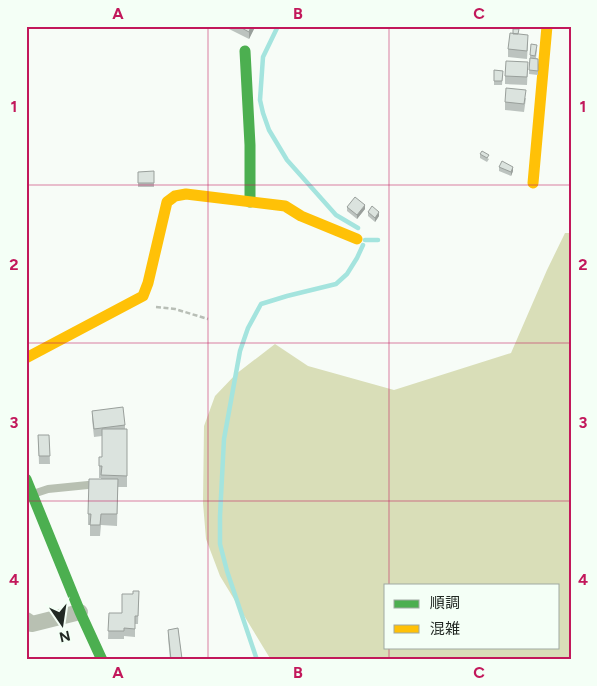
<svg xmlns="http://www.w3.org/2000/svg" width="597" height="686" viewBox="0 0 597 686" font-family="Figtree,'Noto Sans JP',sans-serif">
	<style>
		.forest { fill: #d9deb8; fill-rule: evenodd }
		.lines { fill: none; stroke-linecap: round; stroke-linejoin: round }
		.stream { stroke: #a4e4de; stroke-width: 4.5 }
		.path { stroke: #b8beb6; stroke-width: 2.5; stroke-dasharray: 5 2.5; stroke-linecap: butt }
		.lane { stroke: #b8c0b2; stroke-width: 8 }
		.street { stroke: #b8c0b2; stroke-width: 16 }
		.fast { stroke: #4caf50; stroke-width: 11 }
		.slow { stroke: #ffc107; stroke-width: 11 }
		.wall { fill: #bcc3bf }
		.shaded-wall { fill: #999f9b }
		.building { fill: #dbe3de; stroke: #999f9b }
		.grid { fill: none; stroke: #c2185b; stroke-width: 1; stroke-opacity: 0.55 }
		.neatline { fill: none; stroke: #c2185b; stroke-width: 2 }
		.grid-label { font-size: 16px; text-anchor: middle; font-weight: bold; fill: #c2185b }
	</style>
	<rect width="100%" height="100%" fill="#f7fcf7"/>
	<!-- forest -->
	<path class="forest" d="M565 233H571V660H271L220 576 206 539 203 503 204 426 215 396 236 374 275 344 308 366 394 390 511 353 547 270ZM386 585H558V647H386Z"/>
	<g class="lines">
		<!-- stream -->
		<path class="stream" d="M278 26 263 57 260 100 263 113 269 130 287 160 336 215 358 228
			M365 240H378
			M257 660 227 571 220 544V516L224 439 240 351 248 328 261 304 287 296 336 284 347 274 357 258 363 245"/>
		<!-- path -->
		<path class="path" d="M156 307 175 309 208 319"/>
		<!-- lane -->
		<path class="lane" d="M33 494 48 489 88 485"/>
		<!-- street -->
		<path class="street" d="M26 620 32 624 80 612"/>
		<!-- fast -->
		<path class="fast" d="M245 51 250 145V202
			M26 479 80 612 102 660"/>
		<!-- slow -->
		<path class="slow" d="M533 183 547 26
			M26 358 143 296 148 283 167 202 175 196 186 194 285 206 301 216 357 239"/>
	</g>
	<!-- wall -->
	<path class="wall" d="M229 26H255V27L249 39 229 29Z
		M519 26H536V28Z
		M528 43 527 59 508 57V49Z
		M537 49 536 58 538 59V75L529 74 530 55Z
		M528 62 527 85 505 84V76Z
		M494 70 503 71 502 85H494Z
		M526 98 524 112 505 110V102Z
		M480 154 489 159 487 162 480 158Z
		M499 167 513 171 511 176 499 171Z
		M138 172 154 183V187H138Z
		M347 207 365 209 357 219 347 211Z
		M368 212 379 216 375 222 368 216Z
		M92 411 125 425V429H127V487H118L117 526 101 525 100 536H90V525H88V514L101 479V478H99V457H102V436L94 437 92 419Z
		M38 435H49L50 464H39Z
		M139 591 138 624H135V637L124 636V639H108L109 613H122Z
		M178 628 182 660H170L168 637V630Z"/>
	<!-- shaded-wall -->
	<path class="shaded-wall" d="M251 26H255V27L249 39V32Z
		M513 167V171L511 176V172Z
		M365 205V209L357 219V215Z
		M379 212V216L375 222V218Z"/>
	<!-- building -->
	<path class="building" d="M238 26H251L249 32Z
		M513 29H519L518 34H513Z
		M510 33 528 35 527 51 508 49Z
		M531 44 537 45 535 56 530 55Z
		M530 58 538 59V71L529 70Z
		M506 61 528 62 527 77 505 76Z
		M494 70 503 71 502 81H494Z
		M506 88 526 90 524 104 505 102Z
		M482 151 489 155 487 158 480 154Z
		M502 161 513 167 511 172 499 167Z
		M154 171V183H138V172Z
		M355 197 365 205 357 215 347 207Z
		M372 206 379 212 375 218 368 212Z
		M123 407 125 425 94 429 92 411Z
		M102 429H127V476L101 475 102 466H99V457H102Z
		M38 435H49L50 456H39Z
		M89 479H118L117 514H101L100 525H90L91 514H88Z
		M133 591H139L138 616H135V629L124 628V631H108L109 613H122V594H133Z
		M178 628 182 659 171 660 168 630Z"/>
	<!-- grid -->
	<path class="grid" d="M208 26V660M389 26V585M26 185H571M26 343H571M26 501H571M389 647V660"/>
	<!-- border -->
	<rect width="597" height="686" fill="none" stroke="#f4fff6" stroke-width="55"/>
	<!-- legend -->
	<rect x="384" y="584" width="175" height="65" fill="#f4fff6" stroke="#a0a9a2"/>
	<rect x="394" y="600" width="25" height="8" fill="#4caf50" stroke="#a0a9a2"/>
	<text x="430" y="608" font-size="15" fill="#212823">順調</text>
	<rect x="394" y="625" width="25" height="8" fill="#ffc107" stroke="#a0a9a2"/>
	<text x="430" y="634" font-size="15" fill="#212823">混雑</text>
	<!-- north arrow -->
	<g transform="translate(62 624) rotate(167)" stroke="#f4fff6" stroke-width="4" paint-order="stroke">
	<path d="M0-4L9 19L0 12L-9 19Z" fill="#212823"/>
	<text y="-8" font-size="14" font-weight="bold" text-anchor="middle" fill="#212823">N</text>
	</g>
	<rect x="28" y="28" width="542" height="630" class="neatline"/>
	<g class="grid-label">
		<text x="118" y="19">A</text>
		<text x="298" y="19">B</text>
		<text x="479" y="19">C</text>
		<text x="14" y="112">1</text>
		<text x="583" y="112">1</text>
		<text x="14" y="270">2</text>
		<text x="583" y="270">2</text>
		<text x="14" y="428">3</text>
		<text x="583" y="428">3</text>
		<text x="14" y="585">4</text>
		<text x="583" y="585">4</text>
		<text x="118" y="678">A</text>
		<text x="298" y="678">B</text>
		<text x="479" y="678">C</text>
	</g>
</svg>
